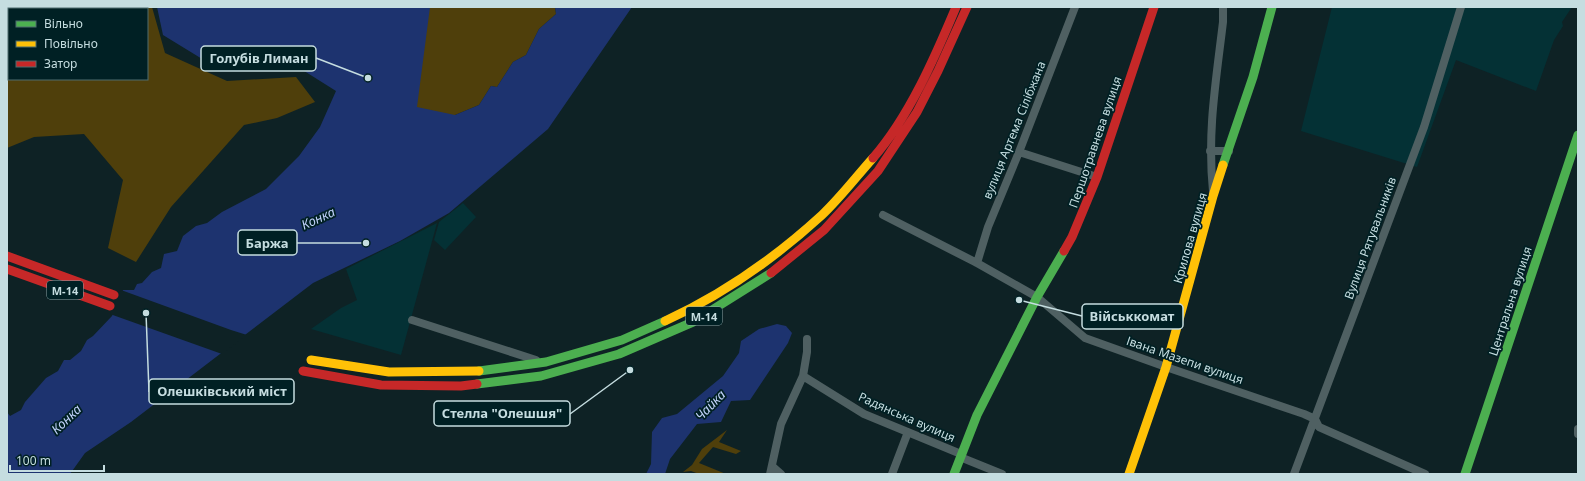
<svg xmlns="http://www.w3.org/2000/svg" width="1585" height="481" viewBox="0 0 1585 481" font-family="'Noto Sans',sans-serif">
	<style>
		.built { fill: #043135 }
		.green { fill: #4f3f0b; fill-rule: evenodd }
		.water { fill: #1d336f }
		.pier { fill: #0e2225 }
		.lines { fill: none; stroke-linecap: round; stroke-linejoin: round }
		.street { stroke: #4f6062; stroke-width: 8 }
		.fast { stroke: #4caf50; stroke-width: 9 }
		.slow { stroke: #ffc107; stroke-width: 9 }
		.jam { stroke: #c62828; stroke-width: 9 }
		.labels { text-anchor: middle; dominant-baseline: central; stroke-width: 3.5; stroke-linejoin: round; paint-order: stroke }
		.shield { fill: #002024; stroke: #8aa4a8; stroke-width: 1 }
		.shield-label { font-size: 11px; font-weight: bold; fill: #c5dde0 }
		.street-label { font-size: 12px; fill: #c5dde0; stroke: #002024 }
		.water-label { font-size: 13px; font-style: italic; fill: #c1d2fa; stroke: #002024 }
		.leader { fill: none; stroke: #c5dde0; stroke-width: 1.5 }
		.callout-dot { fill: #c5dde0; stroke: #002024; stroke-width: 1.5 }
		.callout { fill: #002024; stroke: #c5dde0; stroke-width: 1.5 }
		.callout-label { font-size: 13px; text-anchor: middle; font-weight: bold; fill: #c5dde0 }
	</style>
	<rect width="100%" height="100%" fill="#0e2225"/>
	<!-- built -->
	<path class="built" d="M1332 7H1572L1562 22 1563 26 1554 40 1536 91 1456 60 1417 167 1301 131Z
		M463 203 476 217 445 250 434 240 439 222Z
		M437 223 401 355 311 329 341 308 357 300 346 269Z"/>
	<!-- green -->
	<path class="green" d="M7 7H152L165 53 227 81 296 77 315 102 277 118 244 125 171 207 136 262 108 248 123 180 84 134 34 137 7 148ZM9 9H147V79H9Z
		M366 7H555L556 14 539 29 526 55 513 62 497 87 491 86 479 105 455 115 370 118Z
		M727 430 719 442 741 451 736 454 713 447 699 463 726 474H699L691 471 683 472 692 465 702 449Z"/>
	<!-- water -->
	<path class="water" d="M157 7H430L417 107 455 115 479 105 491 86 497 87 513 62 526 55 539 29 556 14 555 7H632L548 129 449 213 400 241 313 283 131 422 85 453 70 474H7V412L10 416 21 410 25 402 46 378 58 371 64 360H70L81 351 87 340 93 336 112 316 123 290H134L137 284 142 283 152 272 161 268 164 254 177 251 183 236 196 226 207 223 222 212 266 189 299 156 320 127 336 91 282 57 212 65 163 35Z
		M777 324 786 326 792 333 788 343 750 400 731 401 721 422 697 424 670 459 665 474H646L651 464 652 432 662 418 677 414 723 376 739 353 741 341 759 329Z"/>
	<!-- pier -->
	<path class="pier" d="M121 290 231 330 247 335 222 354 110 314Z"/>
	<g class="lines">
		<!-- street -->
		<path class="street" d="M1210 151H1229
			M1019 152 1097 177
			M1213 191C1207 132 1216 81 1223 22V7
			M883 215 977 263 1037 297 1085 338 1166 367 1304 414 1315 419 1319 427 1425 474
			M977 263 988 227 1019 152 1075 7
			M412 320 536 360
			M803 376 864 414 961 454
			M1578 429V434
			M960 457 1002 474
			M773 467 781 474
			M770 474 781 424 803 376 807 352V339
			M892 474 908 432
			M1294 474 1424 127 1461 7"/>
		<!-- fast -->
		<path class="fast" d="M1223 165 1253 77 1272 7
			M479 371 546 362 622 340 665 321
			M477 384 541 376 619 354 693 322 771 273
			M954 474 977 415 1037 297 1064 251
			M1465 474 1578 135"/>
		<!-- slow -->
		<path class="slow" d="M665 321C722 295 775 258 822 215 840 198 856 177 873 158
			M311 360 389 372 479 371
			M1129 474 1166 367 1213 196 1223 165"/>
		<!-- jam -->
		<path class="jam" d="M873 158C909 117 935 57 956 7
			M1064 251 1072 237 1097 177 1154 7
			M7 256 114 295
			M7 269 110 306
			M771 273 824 230 878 171 917 112 938 71 967 7
			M303 371 381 385 461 386 477 384"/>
	</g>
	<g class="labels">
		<!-- shield labels -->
		<g class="shield">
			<rect x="47" y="281" width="36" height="18" rx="3"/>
			<rect x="686" y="307" width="36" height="18" rx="3"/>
		</g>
		<g class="shield-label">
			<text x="65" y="290">М-14</text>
			<text x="704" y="316">М-14</text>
		</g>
		<!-- street labels -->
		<g class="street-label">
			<text transform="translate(1014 130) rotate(-68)">вулиця Артема Сілібжана</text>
			<text transform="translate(1095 142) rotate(-71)">Першотравнева вулиця</text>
			<text transform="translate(1190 238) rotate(-74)">Крилова вулиця</text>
			<text transform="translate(1370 238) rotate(-70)">Вулиця Рятувальників</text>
			<text transform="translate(1510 301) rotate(-72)">Центральна вулиця</text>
			<text transform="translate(1185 360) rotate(19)">Івана Мазепи вулиця</text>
			<text transform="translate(907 417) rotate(24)">Радянська вулиця</text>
		</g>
		<!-- water labels -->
		<g class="water-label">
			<text transform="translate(318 218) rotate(-25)">Конка</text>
			<text transform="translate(710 405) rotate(-46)">Чайка</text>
			<text transform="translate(66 419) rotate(-44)">Конка</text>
		</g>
	</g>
	<!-- callouts -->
	<path class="leader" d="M368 78L316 58M366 243L297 243M1019 300L1082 316M146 313L149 392M630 370L570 414"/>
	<g class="callout-dot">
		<circle cx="368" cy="78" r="4"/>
		<circle cx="366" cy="243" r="4"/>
		<circle cx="1019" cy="300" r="4"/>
		<circle cx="146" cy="313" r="4"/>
		<circle cx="630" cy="370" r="4"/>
	</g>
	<g class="callout">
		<rect x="201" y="46" width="115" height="25" rx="4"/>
		<rect x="238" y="230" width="59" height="25" rx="4"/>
		<rect x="1082" y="304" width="101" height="25" rx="4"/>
		<rect x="149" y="379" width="145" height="25" rx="4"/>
		<rect x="434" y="401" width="136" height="25" rx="4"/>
	</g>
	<g class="callout-label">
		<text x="259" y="63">Голубів Лиман</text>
		<text x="267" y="248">Баржа</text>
		<text x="1132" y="321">Військкомат</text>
		<text x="222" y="396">Олешківський міст</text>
		<text x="502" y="418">Стелла "Олешшя"</text>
	</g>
	<!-- border -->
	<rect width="1585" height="481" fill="none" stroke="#c5dde0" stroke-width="16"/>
	<!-- legend -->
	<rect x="8" y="8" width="140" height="72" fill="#002024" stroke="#4f6c6f"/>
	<rect x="16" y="21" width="20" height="6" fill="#4caf50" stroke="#4f6c6f"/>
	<text x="44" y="28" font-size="12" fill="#c5dde0">Вільно</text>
	<rect x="16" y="41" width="20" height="6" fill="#ffc107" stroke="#4f6c6f"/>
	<text x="44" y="48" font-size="12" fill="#c5dde0">Повільно</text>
	<rect x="16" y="61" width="20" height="6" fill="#c62828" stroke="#4f6c6f"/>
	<text x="44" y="68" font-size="12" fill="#c5dde0">Затор</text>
	<!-- scale -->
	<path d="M10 465v6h94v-6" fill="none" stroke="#c5dde0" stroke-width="2"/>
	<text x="16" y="465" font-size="12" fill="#c5dde0" stroke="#002024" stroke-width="3" paint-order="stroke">100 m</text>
</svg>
